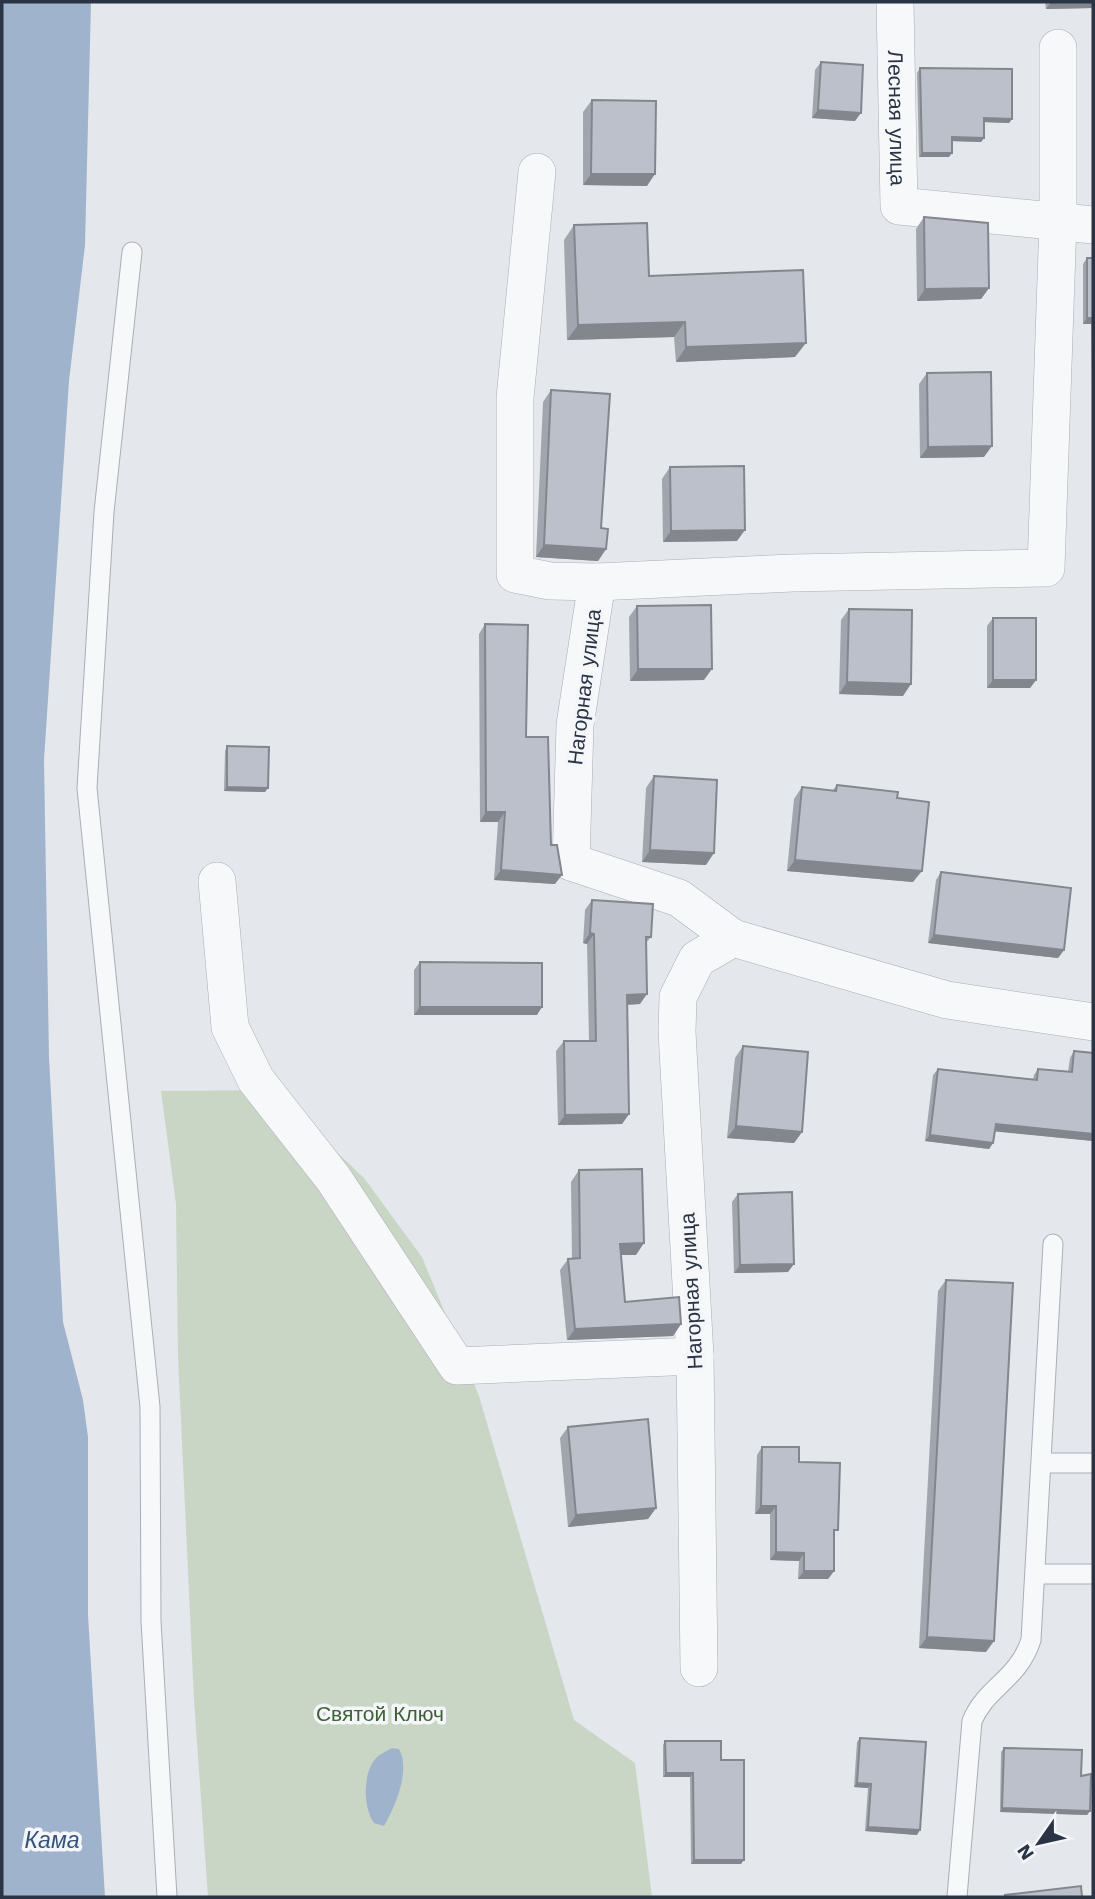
<svg xmlns="http://www.w3.org/2000/svg" width="1095" height="1899" viewBox="0 0 1095 1899" font-family="'Work Sans',sans-serif">
	<style>
		.green { fill: #c9d6c5 }
		.water { fill: #9fb4cc }
		.lines { fill: none; stroke-linecap: round; stroke-linejoin: round }
		.service-casing { stroke: #a9aeb7; stroke-width: 21 }
		.minor-casing { stroke: #a9aeb7; stroke-width: 38 }
		.service { stroke: #f7f8fa; stroke-width: 19 }
		.minor { stroke: #f7f8fa; stroke-width: 37 }
		.wall { fill: #a1a5ae }
		.shaded-wall { fill: #83868d }
		.building { fill: #bbc0ca; stroke: #83868d; stroke-width: 2 }
		.labels { text-anchor: middle; dominant-baseline: central; stroke-width: 7; stroke-linejoin: round; paint-order: stroke }
		.street-label { font-size: 21px; fill: #2b3445; stroke: #f4f6f9 }
		.park-label { font-size: 21px; fill: #3f6138; stroke: #f4f6f9 }
		.water-label { font-size: 23px; font-style: italic; fill: #34527a; stroke: #f4f6f9 }
	</style>
	<rect width="100%" height="100%" fill="#e4e7ec"/>
	<!-- green -->
	<path class="green" d="M271 1090 364 1178 422 1257 479 1396 574 1720 635 1763 652 1897H208L194 1700 178 1357 176 1204 161 1091Z"/>
	<!-- water -->
	<path class="water" d="M2 2H91L85 245 69 381 44 760 49 1057 63 1322 83 1400 88 1437V1615L105 1897H2Z
		M392 1748 399 1749C411 1770 395 1807 384 1826L374 1823C363 1808 362 1772 377 1757 380 1754 387 1751 392 1748Z"/>
	<g class="lines">
		<defs>
			<path id="service" d="M132 252 104 512 87 788 150 1407 151 1621 167 1897
				M1041 1463H1093
				M1035 1574H1093
				M957 1897 972 1721C986 1687 1018 1680 1031 1640L1053 1244"/>
			<g id="minor">
				<path id="s1" d="M895 2 899 206 1093 225"/>
				<path d="M537 172 515 398V574L550 581 597 582 792 573 1046 568 1058 221V48"/>
				<path d="M597 582 575 725 571 862 679 898 733 938 947 1000 1093 1022"/>
				<path d="M217 881 230 1027 256 1080 333 1178 457 1366 695 1356"/>
				<path d="M699 1668 695 1356 677 1032 678 997 697 959 733 938"/>
			</g>
		</defs>
		<!-- service casing -->
		<use href="#service" class="service-casing"/>
		<!-- minor casing -->
		<use href="#minor" class="minor-casing"/>
		<!-- service -->
		<use href="#service" class="service"/>
		<!-- minor -->
		<use href="#minor" class="minor"/>
	</g>
	<!-- wall -->
	<path class="wall" d="M1045 2H1093V8L1046 9Z
		M821 62 855 121 812 118 815 70Z
		M920 68 1012 119 1009 123 984 122V138L981 142 952 141 949 157H919L917 73Z
		M592 100 647 186 583 185V112Z
		M924 217 989 288 981 299 917 301 916 229Z
		M574 225 649 276 795 357 676 362 674 337 567 340 564 240Z
		M1087 258H1093V386H1092L1091 324H1083V264Z
		M927 373 984 457 920 458 919 384Z
		M551 390 606 549 598 561 536 557 543 402Z
		M670 467 737 541 663 542 662 479Z
		M637 606 704 680 630 681 629 617Z
		M849 609 903 696 839 694 841 620Z
		M993 618 1036 680 1030 688H987V626Z
		M485 624 526 737 551 845 555 884 494 880 498 822H480L479 634Z
		M227 746 265 792 224 791 225 751Z
		M654 776 706 865 642 862 646 788Z
		M837 785 897 798 913 882 787 871 794 799 802 787 832 791Z
		M941 872 1064 950 1058 958 928 943 936 880Z
		M592 900 651 937 646 943 640 1004 627 1005 629 1114 622 1124 558 1125 556 1051 564 1041H589L587 944 583 943 585 910Z
		M420 962 537 1015H414V970Z
		M743 1046 802 1132 794 1143 727 1138 735 1058Z
		M1074 1051 1093 1141 995 1131 993 1143 989 1149 925 1141 933 1075 938 1069 1033 1080 1034 1075 1038 1069 1068 1072 1070 1058Z
		M579 1170 636 1255H621L625 1302 681 1324 673 1336 567 1340 560 1270 568 1259H572L571 1182Z
		M738 1194 788 1272 734 1273 732 1202Z
		M946 1280 986 1652 919 1648 938 1291Z
		M568 1427 656 1508 648 1519 568 1527 560 1438Z
		M762 1447 799 1462 834 1536V1571L828 1579H798L799 1561 770 1560V1514H755L757 1455Z
		M860 1738 917 1835 865 1831 868 1788 854 1787 857 1742Z
		M665 1741 721 1760 741 1864H691L690 1777H663V1745Z
		M1004 1748 1081 1776 1090 1811 1087 1815 1000 1812 1001 1752Z"/>
	<!-- shaded-wall -->
	<path class="shaded-wall" d="M1051 2H1093V8L1046 9Z
		M818 110 861 113 855 121 812 118Z
		M984 118 1012 119 1009 123 981 122Z
		M952 137 984 138 981 142 949 141Z
		M922 153H952L949 157H919Z
		M591 174H655L647 186 583 185Z
		M989 288 981 299 917 301 925 289Z
		M1087 318H1093V320L1091 324H1083Z
		M685 322 674 337 567 340 578 325Z
		M806 343 795 357 676 362 686 347Z
		M992 446 984 457 920 458 928 447Z
		M745 530 737 541 663 542 671 531Z
		M544 545 606 549 598 561 536 557Z
		M638 669H712L704 680 630 681Z
		M993 680H1036L1030 688H987Z
		M847 682 911 684 903 696 839 694Z
		M227 787 268 788 265 792 224 791Z
		M486 812H505L498 822H480Z
		M650 850 714 853 706 865 642 862Z
		M795 860 922 871 913 882 787 871Z
		M501 870 562 875 555 884 494 880Z
		M590 933 594 934 587 944 583 943Z
		M934 935 1064 950 1058 958 928 943Z
		M647 994 640 1004 620 1005 627 995Z
		M420 1007H542L537 1015H414Z
		M629 1114 622 1124 558 1125 565 1115Z
		M996 1124 1093 1134V1141L991 1131Z
		M736 1126 802 1132 794 1143 727 1138Z
		M930 1135 993 1143 989 1149 925 1141Z
		M644 1243 636 1255H612L620 1244Z
		M794 1264 788 1272 734 1273 740 1265Z
		M681 1324 673 1336 567 1340 575 1329Z
		M761 1506H776L770 1514H755Z
		M656 1508 648 1519 568 1527 576 1515Z
		M776 1552 804 1553 799 1561 770 1560Z
		M804 1571H834L828 1579H798Z
		M927 1637 994 1641 986 1652 919 1648Z
		M666 1773H693L690 1777H663Z
		M857 1783 871 1784 868 1788 854 1787Z
		M1002 1808 1090 1811 1087 1815 1000 1812Z
		M868 1827 920 1830 917 1835 865 1831Z
		M694 1860H744L741 1864H691Z"/>
	<!-- building -->
	<path class="building" d="M821 62 863 65 861 113 818 110Z
		M920 68 1012 69V119L984 118V138L952 137V153H922Z
		M592 100 656 101 655 174H591Z
		M924 217 988 223 989 288 925 289Z
		M647 223 649 276 803 270 806 343 686 347 685 322 578 325 574 225Z
		M1087 258H1093V318H1087Z
		M991 372 992 446 928 447 927 373Z
		M551 390 610 394 601 528 608 529 606 549 544 545Z
		M744 466 745 530 671 531 670 467Z
		M711 605 712 669H638L637 606Z
		M849 609 912 610 911 684 847 682Z
		M993 618H1036V680H993Z
		M485 624 528 625 526 737H548L551 845H557L562 875 501 870 505 812H486Z
		M227 746 269 747 268 788 227 787Z
		M654 776 717 780 714 853 650 850Z
		M837 785 898 792 897 798 929 802 922 871 795 860 802 787 836 791Z
		M941 872 1071 888 1064 950 934 935Z
		M592 900 653 904 651 937H646L647 994 627 995 629 1114 565 1115 564 1041H596L594 934 590 933Z
		M420 962 542 963V1007H420Z
		M743 1046 808 1052 802 1132 736 1126Z
		M1074 1051 1093 1053V1134L996 1124 993 1143 930 1135 938 1069 1037 1080 1038 1069 1072 1072Z
		M642 1169 644 1243 620 1244 625 1302 679 1297 681 1324 575 1329 568 1259 580 1258 579 1170Z
		M792 1192 794 1264 740 1265 738 1194Z
		M946 1280 1013 1283 994 1641 927 1637Z
		M648 1419 656 1508 576 1515 568 1427Z
		M762 1447H799V1462L840 1463 838 1530H834V1571H804V1553L776 1552V1506H761Z
		M860 1738 926 1742 920 1830 868 1827 871 1784 857 1783Z
		M665 1741H721V1760H744V1860H694L693 1773H666Z
		M1004 1748 1082 1750 1081 1776 1091 1774 1090 1811 1002 1808Z
		M1081 1886 1082 1897H1005V1895Z"/>
	<g class="labels">
		<!-- street labels -->
		<g class="street-label">
			<text stroke="none"><textPath href="#s1" startOffset="116">Лесная улица</textPath></text>
			<text transform="translate(584 687) rotate(-83)">Нагорная улица</text>
			<text transform="translate(691 1291) rotate(-93)">Нагорная улица</text>
		</g>
		<!-- park labels -->
		<g class="park-label">
			<text x="380" y="1713">Святой Ключ</text>
		</g>
		<!-- water labels -->
		<g class="water-label">
			<text x="52" y="1840">Кама</text>
		</g>
	</g>
	<!-- border -->
	<rect width="1095" height="1899" fill="none" stroke="#2b3445" stroke-width="7"/>
	<!-- north arrow -->
	<g transform="translate(1039 1843) rotate(236)" stroke="#f4f6f9" stroke-width="5" paint-order="stroke">
	<path d="M0-5L12 26L0 18L-12 26Z" fill="#2b3445"/>
	<text y="-10" font-size="19" font-weight="bold" text-anchor="middle" fill="#2b3445">N</text>
	</g>
</svg>
